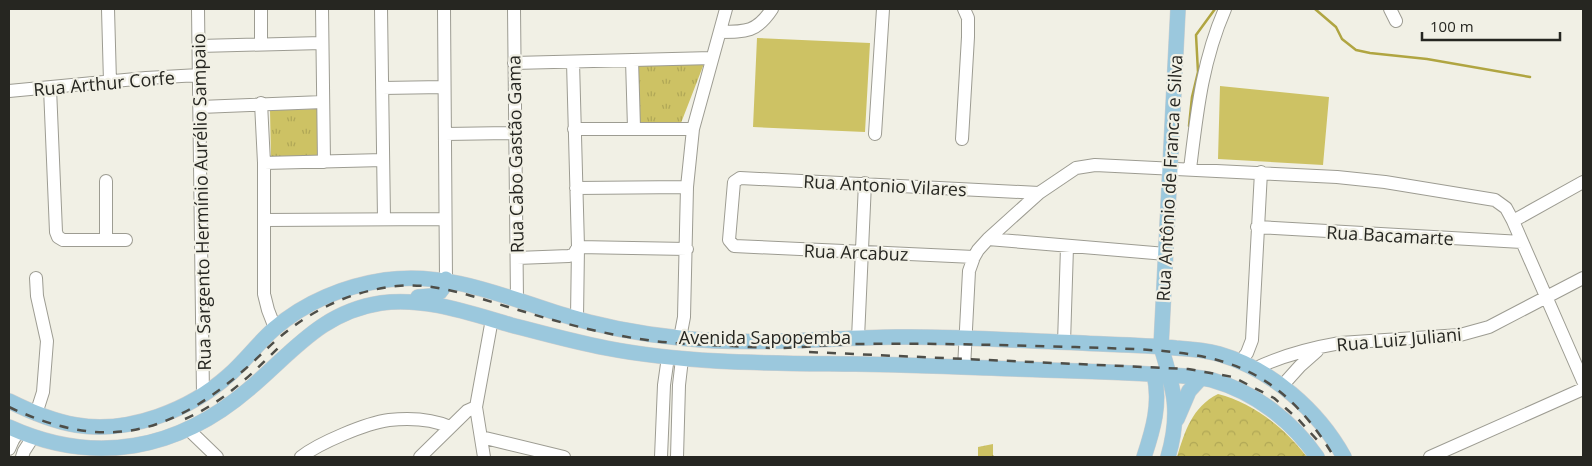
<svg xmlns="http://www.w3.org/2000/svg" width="1592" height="466" viewBox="0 0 1592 466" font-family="'Open Sans',sans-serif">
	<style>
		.grass { fill: url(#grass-tufts) }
		.forest { fill: url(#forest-crowns) }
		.garden { fill: #cdc264 }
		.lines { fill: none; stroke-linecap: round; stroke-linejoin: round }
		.stream { stroke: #b0a541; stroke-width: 2.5 }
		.minor-casing { stroke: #9d9c92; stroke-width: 14 }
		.major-casing { stroke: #cfcfce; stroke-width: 16 }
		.minor { stroke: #fff; stroke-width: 12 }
		.major { stroke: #9bc8dd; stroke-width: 15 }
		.rail { stroke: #4e4e48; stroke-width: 2.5; stroke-dasharray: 9 9; stroke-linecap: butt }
		.labels { text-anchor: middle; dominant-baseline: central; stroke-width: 4.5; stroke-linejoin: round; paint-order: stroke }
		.street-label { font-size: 18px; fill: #262621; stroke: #f1f0e5 }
	</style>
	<defs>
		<pattern id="grass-tufts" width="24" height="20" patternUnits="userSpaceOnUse" patternTransform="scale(1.25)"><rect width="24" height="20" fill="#cdc264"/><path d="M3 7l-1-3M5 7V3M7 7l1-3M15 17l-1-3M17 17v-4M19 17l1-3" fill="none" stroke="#b0a756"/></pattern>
		<pattern id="forest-crowns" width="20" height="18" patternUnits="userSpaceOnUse" patternTransform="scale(1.25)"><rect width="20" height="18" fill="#cdc264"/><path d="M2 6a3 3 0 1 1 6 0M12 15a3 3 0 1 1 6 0" fill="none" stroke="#b0a756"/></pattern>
	</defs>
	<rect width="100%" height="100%" fill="#f1f0e5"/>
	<!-- grass -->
	<path class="grass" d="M705 61 681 123 639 124 637 62Z
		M318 109 319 158 271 159 270 110Z
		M993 444V455L995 457H978V447Z"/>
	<!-- forest -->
	<path class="forest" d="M1218 394C1253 403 1285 428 1307 457H1236L1231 456 1177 457C1185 431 1192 407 1218 394Z"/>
	<!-- garden -->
	<path class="garden" d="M757 38 870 43 865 132 753 127Z
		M1220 86 1329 97 1323 165 1218 159Z"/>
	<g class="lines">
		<!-- stream -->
		<path class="stream" d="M1315 9 1336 27 1342 39 1356 50 1370 53 1427 59 1530 77
			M1189 126 1192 97 1198 72 1196 35 1215 9"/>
		<defs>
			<path id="minor" d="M108 9 110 82
				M198 9 203 395
				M261 9V44
				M322 9 324 162
				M381 9 384 219
				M444 9 446 279
				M514 9 517 300
				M1390 9 1396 21
				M720 32C746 32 757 32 772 9
				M199 46 322 43
				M632 60 634 128
				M573 62 578 247 577 318
				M514 63 712 58
				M50 88 56 232 58 237 63 240H126
				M382 88 444 87
				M9 91 146 78 199 75
				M261 103 264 163V294L268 310 275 328
				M200 107 323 102
				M574 129H693
				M445 134 515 133
				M875 134 883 9
				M962 139 968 37V18L964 9
				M264 163 383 160
				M1190 169C1197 112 1202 62 1225 9
				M106 181V240
				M576 188 687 187
				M264 220 445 219
				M1513 221 1583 182
				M1257 227 1522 242
				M988 239 1166 254
				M974 257 734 246 729 240 734 182 740 178 1039 193
				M517 258 569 256 574 254 578 247 687 249
				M36 278 37 296 47 341 43 392 36 414
				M680 338 684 317 687 187 693 129 726 9
				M858 338 865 183
				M1064 343 1067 247
				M1240 362 1247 353 1252 340 1261 172
				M964 368 969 271 974 257 978 250 988 239 1039 193 1076 168 1095 165 1337 177 1385 182 1495 200 1506 208 1513 221 1583 381
				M1254 369C1281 356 1311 348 1340 343L1460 335 1489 327 1583 278
				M1282 386 1300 366 1317 351
				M189 430 217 457
				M481 437 564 457
				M9 449 13 440 19 431
				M22 457 24 451 33 437
				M301 457C319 443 366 423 389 420 408 418 432 419 450 427
				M420 457 467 411 476 407
				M484 457 476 407 492 319
				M661 457 664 385 668 357
				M677 457 679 385 682 359
				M1430 457 1583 389"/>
			<path id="major" d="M418 297C434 296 442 297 446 279
				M9 401C31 412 52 421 76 425 129 434 190 410 229 375 245 361 258 343 274 329 305 302 345 286 385 280 446 271 503 296 560 314 598 326 640 334 680 338 751 346 824 338 896 337 958 336 1021 341 1083 343 1114 345 1145 345 1176 348 1191 349 1205 350 1219 354 1271 369 1318 410 1344 457
				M1177 419 1189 391 1201 378
				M9 427C95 466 178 450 249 389 292 353 321 312 381 303 425 297 469 313 511 325 542 333 574 342 606 348 688 364 773 363 856 364 919 365 982 368 1045 370 1080 371 1115 372 1149 374 1170 375 1192 375 1212 380 1255 392 1292 421 1317 457
				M1144 457C1153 430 1161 403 1154 374
				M1168 457C1181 413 1174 389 1161 347L1178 9"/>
		</defs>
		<!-- minor casing -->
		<use href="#minor" class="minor-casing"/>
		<!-- major casing -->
		<use href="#major" class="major-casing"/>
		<!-- minor -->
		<use href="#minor" class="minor"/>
		<!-- major -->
		<use href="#major" class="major"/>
		<!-- rail -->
		<path class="rail" d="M809 352 1188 369 1233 377 1274 398 1298 419 1318 441
			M9 407C103 451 167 437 244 370 257 359 268 347 281 336 315 308 352 291 397 286 437 282 477 298 515 309 558 322 602 334 647 340 675 344 704 345 732 346 749 347 766 348 782 348 809 347 835 344 861 344 932 343 1003 345 1075 347 1121 349 1180 348 1224 362 1274 377 1308 413 1334 457
			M185 419C222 403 250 376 278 348"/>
	</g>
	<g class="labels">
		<!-- street labels -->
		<g class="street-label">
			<text transform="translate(104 83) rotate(-5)">Rua Arthur Corfe</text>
			<text transform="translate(515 154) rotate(-91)">Rua Cabo Gastão Gama</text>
			<text transform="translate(1169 178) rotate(-87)">Rua Antônio de Franca e Silva</text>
			<text transform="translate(885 185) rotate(3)">Rua Antonio Vilares</text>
			<text transform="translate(201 202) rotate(-91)">Rua Sargento Hermínio Aurélio Sampaio</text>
			<text transform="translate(1390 235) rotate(3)">Rua Bacamarte</text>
			<text transform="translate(856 252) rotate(2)">Rua Arcabuz</text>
			<text x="765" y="337">Avenida Sapopemba</text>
			<text transform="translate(1399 339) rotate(-5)">Rua Luiz Juliani</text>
		</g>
	</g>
	<!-- border -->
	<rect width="1592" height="466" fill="none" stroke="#262621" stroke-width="20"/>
	<!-- scale -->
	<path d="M1422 32v8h138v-8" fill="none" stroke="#262621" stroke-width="2.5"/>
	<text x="1430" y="32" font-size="15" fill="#262621" stroke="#f1f0e5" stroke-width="4" paint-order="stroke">100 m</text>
</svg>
